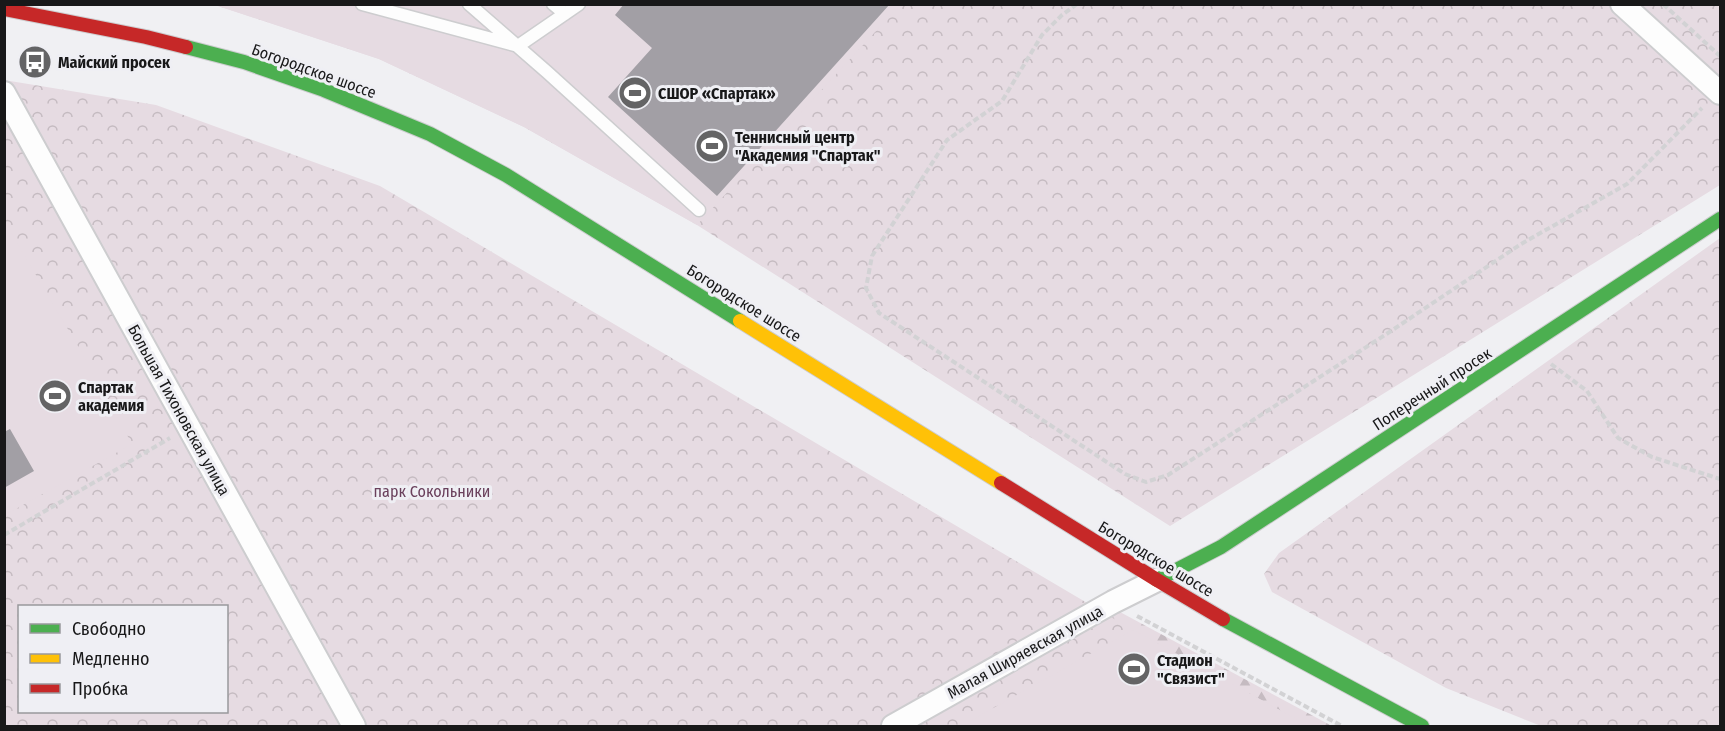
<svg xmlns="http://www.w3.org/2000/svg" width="1725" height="731" viewBox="0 0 1725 731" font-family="'Fira Sans Condensed',sans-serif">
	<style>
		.forest { fill: url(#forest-firs) }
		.park { fill: url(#park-crowns); fill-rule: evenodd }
		.pitch { fill: #e6dbe2 }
		.building { fill: #a29fa5 }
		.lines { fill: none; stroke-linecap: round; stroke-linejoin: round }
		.lane-casing { stroke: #cdcdcf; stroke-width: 15 }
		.street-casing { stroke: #cdcdcf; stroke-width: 26 }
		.fast-casing { stroke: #cdcdcf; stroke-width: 16 }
		.slow-casing { stroke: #cdcdcf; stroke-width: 16 }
		.jam-casing { stroke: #cdcdcf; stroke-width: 16 }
		.path { stroke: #d2d2d4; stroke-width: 4; stroke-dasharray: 6 3; stroke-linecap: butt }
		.lane { stroke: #fdfdfd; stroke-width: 12 }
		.street { stroke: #fdfdfd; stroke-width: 22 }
		.fast { stroke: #4caf50; stroke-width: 14 }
		.slow { stroke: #ffc107; stroke-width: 14 }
		.jam { stroke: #c62828; stroke-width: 14 }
		.labels { text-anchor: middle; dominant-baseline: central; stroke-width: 6; stroke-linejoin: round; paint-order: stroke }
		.poi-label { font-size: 16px; font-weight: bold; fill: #181819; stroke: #efeff4; text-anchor: start }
		.street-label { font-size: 16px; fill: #181819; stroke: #efeff4 }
		.park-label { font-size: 16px; fill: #6a405c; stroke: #efeff4 }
	</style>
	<defs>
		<pattern id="forest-firs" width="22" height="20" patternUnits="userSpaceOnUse" patternTransform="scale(1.5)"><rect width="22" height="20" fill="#e6dbe2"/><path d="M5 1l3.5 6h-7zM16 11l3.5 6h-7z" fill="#c5bbc1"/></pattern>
		<pattern id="park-crowns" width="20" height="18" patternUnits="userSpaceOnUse" patternTransform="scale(1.5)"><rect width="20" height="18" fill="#e6dbe2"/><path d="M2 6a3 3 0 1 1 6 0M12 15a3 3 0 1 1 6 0" fill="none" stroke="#c5bbc1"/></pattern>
	</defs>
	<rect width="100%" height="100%" fill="#f0f0f3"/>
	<!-- forest -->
	<path class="forest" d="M1120 612 1332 726H917Z"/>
	<!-- park -->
	<path class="park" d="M215 5H1720V185L1170 526 697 225 524 127 379 59Z
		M4 80 156 105 380 186 1133 630 1309 726H5ZM20 606H226V712H20Z
		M1720 238V726H1541L1446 688 1272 592 1264 574 1279 553Z"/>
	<!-- pitch -->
	<path class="pitch" d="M215 5H900L697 225 524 127 379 59Z
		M4 221 79 348 132 444 5 515Z
		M1133 630 1309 726H961Z"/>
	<!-- building -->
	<path class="building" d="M624 4H890L717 196 608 97 652 48 615 15Z
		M10 429 34 471 4 488V432Z"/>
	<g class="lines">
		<defs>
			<path id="lane" d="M362 4 518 46 579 4
				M469 4 547 72 699 210
				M553 4 565 14"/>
			<path id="street" d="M1622 4 1720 93
				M4 93 354 726
				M893 726 1113 602 1157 580"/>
			<path id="fast" d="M186 47 244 62 324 90 430 134 506 175 740 321
				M1157 580 1221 547 1720 219
				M1223 619 1422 726"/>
			<path id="slow" d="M740 321 1001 483"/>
			<path id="jam" d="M4 9 146 37 186 47
				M1001 483 1157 580 1223 619"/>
		</defs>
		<!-- lane casing -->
		<use href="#lane" class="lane-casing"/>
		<!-- street casing -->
		<use href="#street" class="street-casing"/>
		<!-- fast casing -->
		<use href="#fast" class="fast-casing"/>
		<!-- slow casing -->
		<use href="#slow" class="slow-casing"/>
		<!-- jam casing -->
		<use href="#jam" class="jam-casing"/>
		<!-- path -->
		<path class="path" d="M1077 4 1062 15 1042 35 1002 101 947 140 872 256 866 288 879 313 1125 474 1146 482 1168 475 1388 333 1521 244 1627 184 1702 108
			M1663 4 1720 56
			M1551 364 1587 391 1618 438 1652 457 1720 479
			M4 535 170 438
			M1137 616 1342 726"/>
		<!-- lane -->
		<use href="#lane" class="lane"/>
		<!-- street -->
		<use href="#street" class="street"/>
		<!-- fast -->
		<use href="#fast" class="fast"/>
		<!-- slow -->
		<use href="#slow" class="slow"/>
		<!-- jam -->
		<use href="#jam" class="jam"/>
	</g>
	<!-- icons -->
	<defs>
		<symbol id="bus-disc" viewBox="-11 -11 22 22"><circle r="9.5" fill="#646465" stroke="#efeff4"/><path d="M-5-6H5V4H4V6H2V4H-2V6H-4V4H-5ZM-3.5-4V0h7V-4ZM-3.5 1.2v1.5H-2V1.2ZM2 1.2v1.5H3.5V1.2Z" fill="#fff"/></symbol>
		<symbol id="stadium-disc" viewBox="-11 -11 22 22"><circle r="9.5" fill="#646465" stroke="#efeff4"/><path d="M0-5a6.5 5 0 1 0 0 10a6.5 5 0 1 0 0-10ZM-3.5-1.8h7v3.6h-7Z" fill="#fff"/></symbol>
	</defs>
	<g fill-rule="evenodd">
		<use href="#bus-disc" x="16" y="43" width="38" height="38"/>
		<use href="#stadium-disc" x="616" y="74" width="38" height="38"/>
		<use href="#stadium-disc" x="693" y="127" width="38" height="38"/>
		<use href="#stadium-disc" x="36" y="377" width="38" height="38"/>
		<use href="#stadium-disc" x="1115" y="650" width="38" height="38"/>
	</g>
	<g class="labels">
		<!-- poi labels -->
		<g class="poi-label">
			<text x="58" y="62">Майский просек</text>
			<text x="658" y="93">СШОР «Спартак»</text>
			<text x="735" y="137">Теннисный центр<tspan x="735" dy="18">"Академия "Спартак"</tspan></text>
			<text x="78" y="387">Спартак<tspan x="78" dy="18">академия</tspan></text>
			<text x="1157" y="660">Стадион<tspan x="1157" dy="18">"Связист"</tspan></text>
		</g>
		<!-- street labels -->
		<g class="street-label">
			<text transform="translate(314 71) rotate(20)">Богородское шоссе</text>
			<text transform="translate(744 303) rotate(32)">Богородское шоссе</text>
			<text transform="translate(1432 389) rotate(-33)">Поперечный просек</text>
			<text transform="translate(179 410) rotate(61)">Большая Тихоновская улица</text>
			<text transform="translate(1156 559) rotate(31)">Богородское шоссе</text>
			<text transform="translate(1025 652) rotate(-29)">Малая Ширяевская улица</text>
		</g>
		<!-- park labels -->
		<g class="park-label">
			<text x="432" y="491">парк Сокольники</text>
		</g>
	</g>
	<!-- border -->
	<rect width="1725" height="731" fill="none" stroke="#181819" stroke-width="12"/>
	<!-- legend -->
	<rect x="18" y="605" width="210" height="108" fill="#efeff4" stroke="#99999c" stroke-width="1.5"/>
	<rect x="30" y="624" width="30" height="9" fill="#4caf50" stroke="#99999c" stroke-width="1.5"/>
	<text x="72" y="635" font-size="18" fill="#181819">Свободно</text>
	<rect x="30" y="654" width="30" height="9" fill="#ffc107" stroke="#99999c" stroke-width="1.5"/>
	<text x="72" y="665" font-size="18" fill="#181819">Медленно</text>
	<rect x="30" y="684" width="30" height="9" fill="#c62828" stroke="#99999c" stroke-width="1.5"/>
	<text x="72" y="695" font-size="18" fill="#181819">Пробка</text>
</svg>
